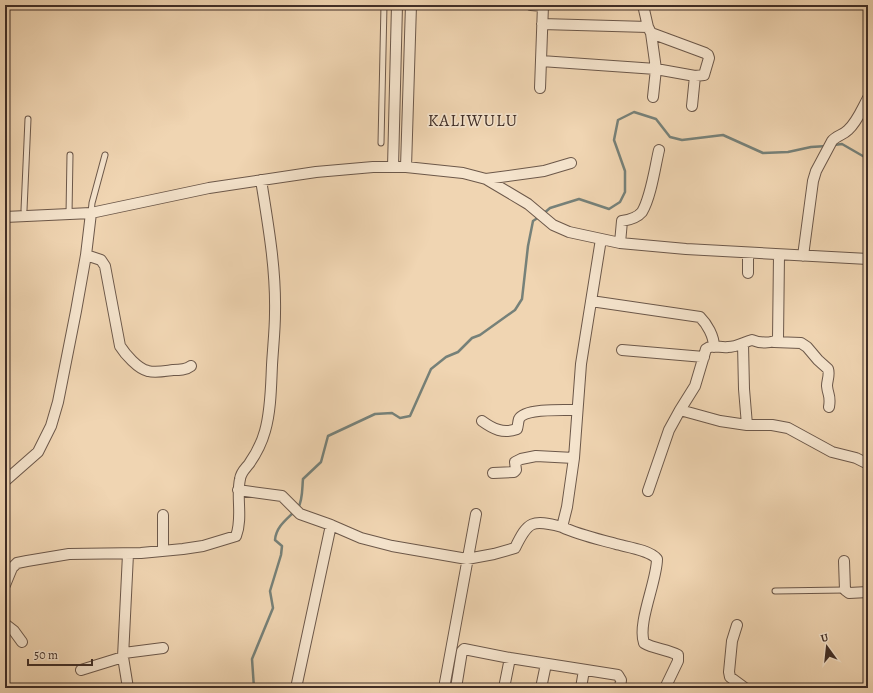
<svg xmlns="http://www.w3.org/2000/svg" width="873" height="693" viewBox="0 0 873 693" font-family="Alegreya,serif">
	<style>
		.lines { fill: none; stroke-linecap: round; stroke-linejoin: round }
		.stream { stroke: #768179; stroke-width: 2.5 }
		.service-casing { stroke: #6c584a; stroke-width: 7 }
		.minor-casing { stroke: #6c584a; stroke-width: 12 }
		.service { stroke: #f5e4cd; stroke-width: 5 }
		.minor { stroke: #f5e4cd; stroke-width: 10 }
		.labels { text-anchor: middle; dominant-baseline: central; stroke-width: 3.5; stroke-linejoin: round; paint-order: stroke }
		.quarter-label { font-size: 17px; letter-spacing: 1px; fill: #402e27; stroke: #f5e4cd }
	</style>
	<rect width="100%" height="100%" fill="#f0d5b2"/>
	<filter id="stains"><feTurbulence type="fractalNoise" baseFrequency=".005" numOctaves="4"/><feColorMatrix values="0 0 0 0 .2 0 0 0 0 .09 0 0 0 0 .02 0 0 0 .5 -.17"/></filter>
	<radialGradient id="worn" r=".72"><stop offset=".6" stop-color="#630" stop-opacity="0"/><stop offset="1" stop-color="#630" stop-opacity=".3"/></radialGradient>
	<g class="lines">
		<!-- stream -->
		<path class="stream" d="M834 145 842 144 868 159
			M543 214 550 208 579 199 609 209 620 202 625 192V171L614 140 618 120 634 112 656 119 670 137 682 140 723 135 763 153 788 152 811 147 827 146
			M298 508C303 500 302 488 303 479L321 462 328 436 375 414 392 413 400 418 410 416 431 369 446 357 458 352 472 338 480 335 515 310 522 299 528 246 533 221 539 217
			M254 688 252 659 273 608 270 591 281 555 282 546 275 540C276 527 286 520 295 511"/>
		<defs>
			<path id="service" d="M381 143 384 5
				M24 210 28 119
				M91 213 92 203 105 155
				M69 214 70 155
				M775 591 845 590"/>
			<path id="minor" d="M531 5 543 6
				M643 5 648 27 651 33 656 69 653 97
				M867 5 868 6
				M542 24 648 27
				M541 61 656 69 695 76 704 75 709 58 708 55 705 53 651 33
				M540 88 543 5
				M692 106 695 76
				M393 167 397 5
				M406 167 411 5
				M486 179 544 171 571 163
				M5 217 91 213 209 188 316 172 373 167H406L463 173 486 179 528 204 553 225 569 232 620 243 686 249 868 259
				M620 243 622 221C629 220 637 218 642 212 651 197 655 167 659 150
				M86 255 101 260 105 266 120 346C125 354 138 369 148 371 156 373 165 371 173 370 179 370 186 370 191 366
				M803 256 813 181 816 171 832 141C836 136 843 135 848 130 857 122 862 109 868 98
				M748 273V253
				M591 301 700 317C707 324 714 336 714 347
				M774 342 801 343 807 347 818 360 828 369C830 375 827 380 827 386 828 396 831 395 829 407
				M743 344 744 389 747 425
				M622 350 704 357
				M680 410 720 421 747 425H772L788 428 832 452 856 458 868 464
				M482 421C493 429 503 434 517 429 518 426 518 422 519 419 524 408 566 410 577 410
				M493 473 514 472 516 470 515 462 521 459 536 456 574 458
				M5 481 38 452 51 426 58 402 76 311 86 255 91 213
				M238 490 282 496 300 514 331 525 361 538 392 546 467 559 494 554 515 548C528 521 532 519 562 527L567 507 574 458 581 364 601 239
				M648 491 669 430 680 410 695 386 706 349C712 344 720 348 728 347 737 347 744 342 752 340 759 343 772 344 778 339L779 255
				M562 527C579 535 598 539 616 544 627 547 650 550 657 559 657 581 637 623 644 643 654 649 667 649 678 655V661L665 688
				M163 551V515
				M128 554 123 657 128 688
				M844 561 845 590 849 593 868 592
				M5 585 12 568 17 563 27 561 69 554 141 553 183 549 203 546 236 536C243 518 236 497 240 479 241 472 245 469 249 464 256 454 262 442 265 431 271 410 271 386 272 365 273 347 275 330 275 313 276 268 268 224 261 180
				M5 624 14 631 22 642
				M737 625 732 641 729 672 730 677 745 688
				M124 653 163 648
				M81 670 123 657
				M296 688 331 525
				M444 688 476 514
				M456 688 462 651 464 649 510 658 618 675 621 680 620 688
				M504 688 510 658
				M541 688 546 664
				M581 688 584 670"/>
		</defs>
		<!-- service casing -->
		<use href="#service" class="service-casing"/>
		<!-- minor casing -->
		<use href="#minor" class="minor-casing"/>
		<!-- service -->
		<use href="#service" class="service"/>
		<!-- minor -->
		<use href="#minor" class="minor"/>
	</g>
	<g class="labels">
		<!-- quarter labels -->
		<g class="quarter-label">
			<text x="473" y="120">KALIWULU</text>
		</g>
	</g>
	<!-- margin -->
	<rect width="873" height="693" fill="none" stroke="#f0d5b2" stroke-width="20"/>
	<rect x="6" y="6" width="861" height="681" fill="none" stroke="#402e27" stroke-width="2"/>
	<rect x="10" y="10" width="853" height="673" fill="none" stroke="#402e27"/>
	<!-- north arrow -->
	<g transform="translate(827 647) rotate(345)" stroke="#f5e4cd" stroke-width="3" paint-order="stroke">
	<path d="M0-3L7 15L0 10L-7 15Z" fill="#402e27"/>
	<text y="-6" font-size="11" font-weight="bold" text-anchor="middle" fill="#402e27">U</text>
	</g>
	<!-- scale -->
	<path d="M28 659v6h64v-6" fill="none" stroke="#402e27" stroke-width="2"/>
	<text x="34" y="659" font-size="12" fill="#402e27" stroke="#f5e4cd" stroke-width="3" paint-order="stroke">50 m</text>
	<rect width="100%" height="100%" filter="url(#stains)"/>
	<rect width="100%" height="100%" fill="url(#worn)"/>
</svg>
